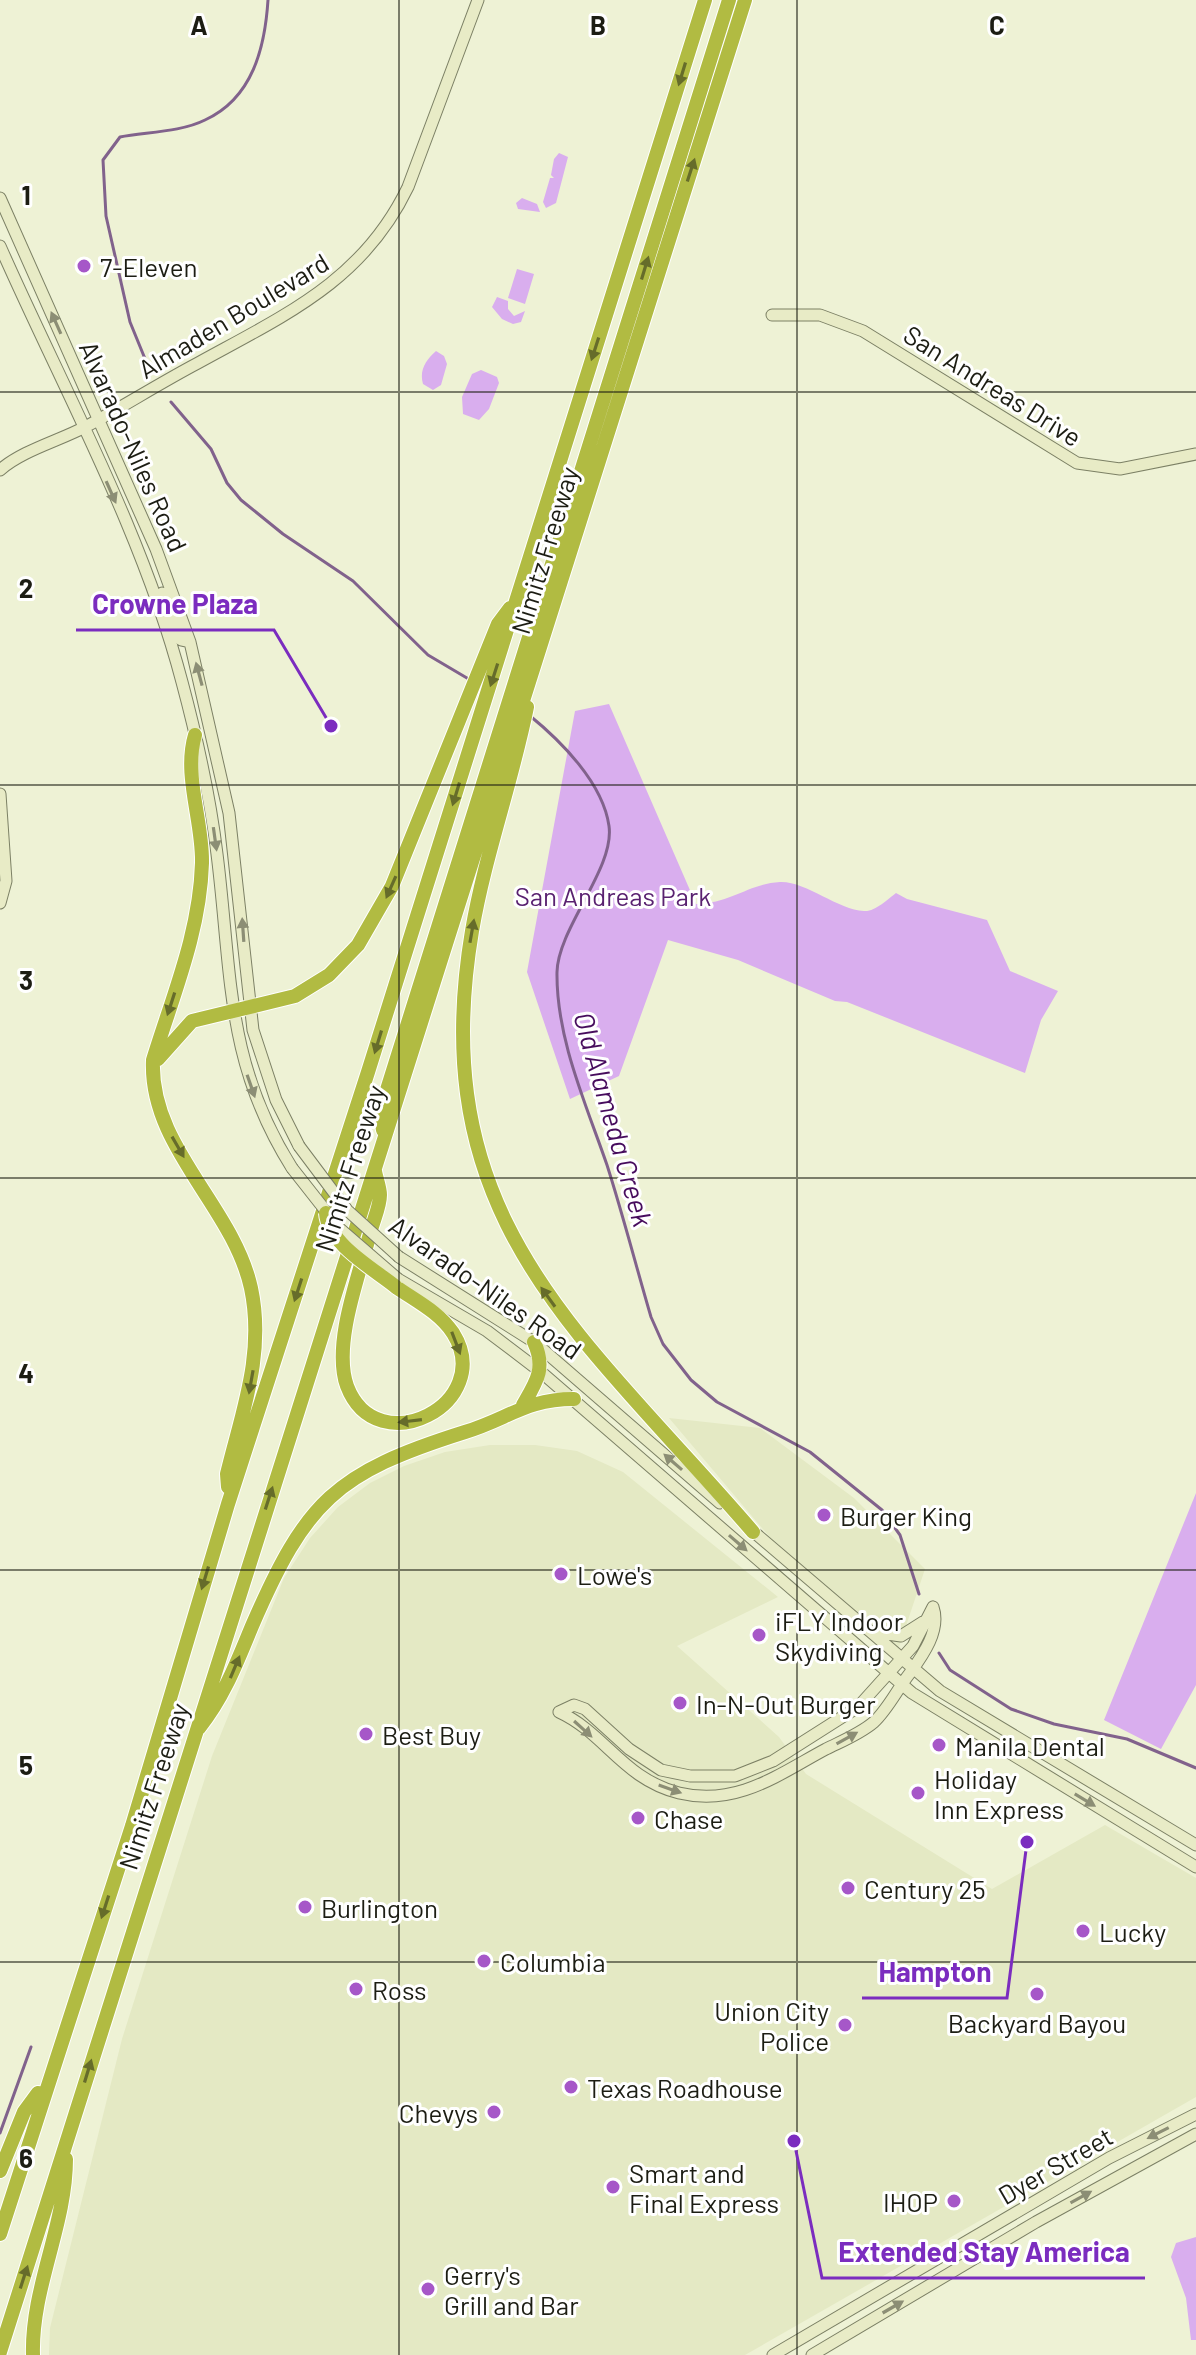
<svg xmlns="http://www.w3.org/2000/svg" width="1196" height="2355" viewBox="0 0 1196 2355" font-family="Barlow,sans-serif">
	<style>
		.built { fill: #e4e9c4 }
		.green { fill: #d9aeee }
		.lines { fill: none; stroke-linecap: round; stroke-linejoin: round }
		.stream { stroke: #81628c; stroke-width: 3 }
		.secondary-casing { stroke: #7c8065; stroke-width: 13 }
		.highway-casing { stroke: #fff; stroke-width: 16 }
		.secondary { stroke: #e8ebc6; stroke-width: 11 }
		.highway { stroke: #b1bb42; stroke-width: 14 }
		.secondary-bridge-casing { stroke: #7c8065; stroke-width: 13; stroke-linecap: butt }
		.highway-bridge-casing { stroke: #fff; stroke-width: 16; stroke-linecap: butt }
		.secondary-bridge { stroke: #e8ebc6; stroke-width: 11 }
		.highway-bridge { stroke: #b1bb42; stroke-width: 14 }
		.oneway { fill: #666c2a }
		.oneway2 { fill: #8c8e75 }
		.grid { fill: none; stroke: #1c1d13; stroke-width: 2; stroke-opacity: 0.55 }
		.poi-dot { fill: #a657c8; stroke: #fff; stroke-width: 3 }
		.labels { text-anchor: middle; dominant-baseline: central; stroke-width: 6; stroke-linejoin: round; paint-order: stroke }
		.poi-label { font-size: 26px; fill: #1c1d13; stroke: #fff; text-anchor: start }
		.street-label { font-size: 26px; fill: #1c1d13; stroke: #fff }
		.park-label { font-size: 26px; fill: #592170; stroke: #fff }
		.water-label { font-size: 28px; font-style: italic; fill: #470c5d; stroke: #fff }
		.grid-label { font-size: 26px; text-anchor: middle; font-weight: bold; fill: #1c1d13; stroke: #fff; stroke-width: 6; stroke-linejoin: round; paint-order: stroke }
		.leader { fill: none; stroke: #7b2cbf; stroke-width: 3 }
		.callout-dot { fill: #7b2cbf; stroke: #fff; stroke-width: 3 }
		.callout-label { font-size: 28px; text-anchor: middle; font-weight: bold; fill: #7b2cbf; stroke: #fff; stroke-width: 6; stroke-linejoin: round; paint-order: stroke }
	</style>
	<rect width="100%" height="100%" fill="#eef2d5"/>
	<!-- built -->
	<path class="built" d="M669 1418 760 1428 854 1498 925 1569 897 1653 778 1547Z
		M490 1445H535L577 1451 623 1472 778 1597 677 1646 779 1737 806 1774 992 1889 1105 1825 1196 1878V2097L745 2355H49L50 2328 122 2039 212 1756 284 1578 310 1538 338 1507 370 1483 404 1466 445 1452Z"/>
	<!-- green -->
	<path class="green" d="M559 153 568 157 556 203 546 208 543 202 550 178H554L551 175 554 159Z
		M522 198 537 204 540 212 518 209 516 203Z
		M517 269 534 274 525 304 508 298Z
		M497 297 508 301V309L514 316 525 311 521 322 513 324 502 319 492 307Z
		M436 351 444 356 447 364 441 385 433 390 423 384C419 370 426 360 436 351Z
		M481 370 497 377 499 383 489 409 479 420 463 414 462 397 472 374Z
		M609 704 696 904C732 903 748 884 780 882 806 881 838 910 864 911 875 912 888 899 896 893L907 899 987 920 1010 971 1058 991 1041 1020 1025 1073 847 1002 835 1001 738 960 668 940 619 1076 570 1099 527 972 575 711Z
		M1196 1493V1685L1161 1749 1104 1720Z
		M1196 2237V2340H1191L1186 2298 1171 2257 1176 2243Z"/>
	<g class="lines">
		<!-- stream -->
		<path class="stream" d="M150 371 130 322 106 216 103 160 120 137C147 132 181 132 205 120 253 98 265 47 268 0
			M171 402 211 449 227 483 241 500 283 534 353 581 428 655 472 681
			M529 715C561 741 603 783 609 826 615 868 558 928 557 972 556 1038 586 1104 607 1165 623 1215 636 1266 651 1317L663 1344 691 1380 717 1402 810 1452 882 1510 900 1535 919 1594
			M939 1653 950 1670 1011 1709 1054 1724 1127 1739 1196 1768
			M0 2133 31 2047"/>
		<defs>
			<path id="secondary" d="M0 198 156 549 190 642 229 813 253 1030 276 1100 299 1146
				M0 246C63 389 142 530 182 682 197 738 210 796 217 854 232 973 225 1062 292 1168
				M772 315H820L863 331 1077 463 1120 469 1196 454
				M0 470C23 450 59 441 87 426 124 406 160 383 198 363 285 315 363 281 408 187L478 0
				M162 593 181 640 190 642
				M0 794 6 881 0 903
				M399 1257 534 1342 720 1503
				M398 1279 487 1331 541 1372 912 1693 1196 1867
				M748 1527 940 1691 1196 1845
				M873 1632 901 1636 923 1622
				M559 1712C605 1733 623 1779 679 1793 737 1807 779 1774 826 1749 842 1741 860 1734 874 1722 888 1709 898 1688 910 1673 923 1655 941 1630 933 1607
				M559 1712 574 1705 585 1709 629 1749 661 1770 690 1776H735L773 1761 858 1707 913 1646 933 1607
				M773 2355 1109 2158 1196 2114
				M812 2355 1036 2222 1196 2134"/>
			<path id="highway" d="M527 707C512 782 485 855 472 931 423 1222 583 1334 753 1532
				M195 735C183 775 203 821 202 863 200 932 173 995 153 1060 149 1147 233 1206 251 1288 265 1354 242 1412 227 1474L228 1487
				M158 1059 192 1021 295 996 329 975 358 945 392 886 498 624 510 608
				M383 1130 380 1112 729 0
				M375 1171C376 1178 380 1187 380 1195 380 1206 374 1219 371 1230 360 1273 332 1344 347 1386 377 1465 497 1403 453 1333 439 1312 416 1301 396 1287
				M523 1405C537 1381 546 1368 534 1342
				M199 1728C224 1697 237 1662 252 1626 306 1501 335 1473 465 1432 508 1419 526 1399 574 1399
				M0 2171 24 2112 38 2093
				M0 2234 132 1826 228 1504 368 1072 705 0
				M0 2352 745 0
				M33 2355C31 2288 66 2226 66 2159"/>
		</defs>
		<!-- secondary casing -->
		<use href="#secondary" class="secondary-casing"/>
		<!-- highway casing -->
		<use href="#highway" class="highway-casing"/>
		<!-- secondary -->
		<use href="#secondary" class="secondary"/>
		<!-- highway -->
		<use href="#highway" class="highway"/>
		<defs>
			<path id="secondary-bridge" d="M299 1146 347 1210 399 1257
				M292 1168 340 1229 398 1279"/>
			<path id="highway-bridge" d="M326 1213C328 1244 374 1269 396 1287"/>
		</defs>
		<!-- secondary-bridge casing -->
		<use href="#secondary-bridge" class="secondary-bridge-casing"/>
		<!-- highway-bridge casing -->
		<use href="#highway-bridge" class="highway-bridge-casing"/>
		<!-- secondary-bridge -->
		<use href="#secondary-bridge" class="secondary-bridge"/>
		<!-- highway-bridge -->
		<use href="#highway-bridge" class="highway-bridge"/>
	</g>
	<!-- one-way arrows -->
	<defs><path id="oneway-solid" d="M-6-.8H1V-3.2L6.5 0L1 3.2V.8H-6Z" transform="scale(2)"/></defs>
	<g class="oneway">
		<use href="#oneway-solid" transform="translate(682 74) rotate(107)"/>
		<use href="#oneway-solid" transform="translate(691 170) rotate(-72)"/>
		<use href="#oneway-solid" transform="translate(645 268) rotate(-73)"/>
		<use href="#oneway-solid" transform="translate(595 349) rotate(108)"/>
		<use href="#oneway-solid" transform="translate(494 675) rotate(108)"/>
		<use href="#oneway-solid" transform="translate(456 794) rotate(107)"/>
		<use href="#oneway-solid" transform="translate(391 887) rotate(114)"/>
		<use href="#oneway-solid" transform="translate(472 931) rotate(-80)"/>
		<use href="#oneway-solid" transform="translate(171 1004) rotate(108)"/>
		<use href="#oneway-solid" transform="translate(378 1042) rotate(107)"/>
		<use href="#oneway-solid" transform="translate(178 1147) rotate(60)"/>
		<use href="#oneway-solid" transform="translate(298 1290) rotate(108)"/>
		<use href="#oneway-solid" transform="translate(548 1297) rotate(-126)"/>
		<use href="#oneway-solid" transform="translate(456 1343) rotate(69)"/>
		<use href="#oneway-solid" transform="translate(251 1382) rotate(100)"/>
		<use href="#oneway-solid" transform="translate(410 1421) rotate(173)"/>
		<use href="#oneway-solid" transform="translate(269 1498) rotate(-72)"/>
		<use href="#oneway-solid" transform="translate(205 1578) rotate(107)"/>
		<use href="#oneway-solid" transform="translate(235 1667) rotate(-67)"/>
		<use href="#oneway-solid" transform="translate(105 1907) rotate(108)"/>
		<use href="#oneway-solid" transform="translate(88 2071) rotate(-73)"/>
		<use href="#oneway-solid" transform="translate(24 2277) rotate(-72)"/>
	</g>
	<g class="oneway2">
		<use href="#oneway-solid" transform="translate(56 323) rotate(-114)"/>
		<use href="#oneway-solid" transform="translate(111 492) rotate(66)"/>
		<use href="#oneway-solid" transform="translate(199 674) rotate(-105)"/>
		<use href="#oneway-solid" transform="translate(215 839) rotate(82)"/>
		<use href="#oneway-solid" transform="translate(243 930) rotate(-94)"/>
		<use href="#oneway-solid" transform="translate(251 1086) rotate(71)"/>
		<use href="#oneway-solid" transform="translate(673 1462) rotate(-139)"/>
		<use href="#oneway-solid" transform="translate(738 1543) rotate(41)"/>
		<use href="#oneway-solid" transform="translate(583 1729) rotate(42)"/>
		<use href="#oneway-solid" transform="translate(847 1738) rotate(-29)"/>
		<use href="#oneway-solid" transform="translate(670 1789) rotate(19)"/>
		<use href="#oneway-solid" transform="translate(1085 1800) rotate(31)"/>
		<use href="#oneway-solid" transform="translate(1158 2133) rotate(153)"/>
		<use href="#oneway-solid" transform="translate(1081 2197) rotate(-29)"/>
		<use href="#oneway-solid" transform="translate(893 2307) rotate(-30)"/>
	</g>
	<!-- grid -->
	<path class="grid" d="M399 0V2355M797 0V2355M0 392H1196M0 785H1196M0 1178H1196M0 1570H1196M0 1962H1196"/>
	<!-- markers -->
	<g class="poi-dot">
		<circle cx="84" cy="266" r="8"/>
		<circle cx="824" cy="1515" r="8"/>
		<circle cx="561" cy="1574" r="8"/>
		<circle cx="759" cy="1635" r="8"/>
		<circle cx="680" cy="1703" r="8"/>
		<circle cx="366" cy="1734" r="8"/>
		<circle cx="939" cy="1745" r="8"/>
		<circle cx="918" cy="1793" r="8"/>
		<circle cx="638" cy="1818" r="8"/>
		<circle cx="848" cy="1888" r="8"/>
		<circle cx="305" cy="1907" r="8"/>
		<circle cx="1083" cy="1931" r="8"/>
		<circle cx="484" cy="1961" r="8"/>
		<circle cx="356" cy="1989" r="8"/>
		<circle cx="1037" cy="1994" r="8"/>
		<circle cx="845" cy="2025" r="8"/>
		<circle cx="571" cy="2087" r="8"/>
		<circle cx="494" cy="2112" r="8"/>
		<circle cx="613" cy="2187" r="8"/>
		<circle cx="954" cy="2201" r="8"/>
		<circle cx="428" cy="2289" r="8"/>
	</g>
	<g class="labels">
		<!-- poi labels -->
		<g class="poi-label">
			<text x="100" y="266">7-Eleven</text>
			<text x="840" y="1515">Burger King</text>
			<text x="577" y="1574">Lowe's</text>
			<text x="775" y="1620">iFLY Indoor<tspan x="775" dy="30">Skydiving</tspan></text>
			<text x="696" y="1703">In-N-Out Burger</text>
			<text x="382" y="1734">Best Buy</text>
			<text x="955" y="1745">Manila Dental</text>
			<text x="934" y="1778">Holiday<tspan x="934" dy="30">Inn Express</tspan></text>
			<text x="654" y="1818">Chase</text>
			<text x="864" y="1888">Century 25</text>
			<text x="321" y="1907">Burlington</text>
			<text x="1099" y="1931">Lucky</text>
			<text x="500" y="1961">Columbia</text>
			<text x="372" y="1989">Ross</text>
			<text x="829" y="2010" text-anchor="end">Union City<tspan x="829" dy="30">Police</tspan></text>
			<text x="1037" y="2022" text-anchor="middle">Backyard Bayou</text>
			<text x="587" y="2087">Texas Roadhouse</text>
			<text x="478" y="2112" text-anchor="end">Chevys</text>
			<text x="629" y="2172">Smart and<tspan x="629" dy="30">Final Express</tspan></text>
			<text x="938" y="2201" text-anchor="end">IHOP</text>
			<text x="444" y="2274">Gerry's<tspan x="444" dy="30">Grill and Bar</tspan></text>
		</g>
		<!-- street labels -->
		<g class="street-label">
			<text transform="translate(233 315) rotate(-31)">Almaden Boulevard</text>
			<text transform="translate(993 385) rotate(32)">San Andreas Drive</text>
			<text transform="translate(134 446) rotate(66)">Alvarado-Niles Road</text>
			<text transform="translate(544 550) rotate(-73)">Nimitz Freeway</text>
			<text transform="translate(349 1168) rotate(-72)">Nimitz Freeway</text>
			<text transform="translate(486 1287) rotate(35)">Alvarado-Niles Road</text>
			<text transform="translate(153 1786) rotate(-72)">Nimitz Freeway</text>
			<text transform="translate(1055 2165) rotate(-30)">Dyer Street</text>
		</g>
		<!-- park labels -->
		<g class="park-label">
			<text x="613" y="895">San Andreas Park</text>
		</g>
		<!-- water labels -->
		<g class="water-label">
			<text transform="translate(614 1119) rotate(74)">Old Alameda Creek</text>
		</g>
	</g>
	<g class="grid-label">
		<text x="199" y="35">A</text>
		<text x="598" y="35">B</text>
		<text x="997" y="35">C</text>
		<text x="26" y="205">1</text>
		<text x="26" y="598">2</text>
		<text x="26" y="990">3</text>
		<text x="26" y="1383">4</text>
		<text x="26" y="1775">5</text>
		<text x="26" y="2168">6</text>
	</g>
	<!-- callouts -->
	<path class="leader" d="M331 726L274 630H76M1027 1842L1007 1998H862M794 2141L822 2278H1145"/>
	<g class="callout-dot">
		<circle cx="331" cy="726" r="8"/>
		<circle cx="1027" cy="1842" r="8"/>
		<circle cx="794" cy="2141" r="8"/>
	</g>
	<g class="callout-label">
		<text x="175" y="614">Crowne Plaza</text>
		<text x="935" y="1982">Hampton</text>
		<text x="984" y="2262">Extended Stay America</text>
	</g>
</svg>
